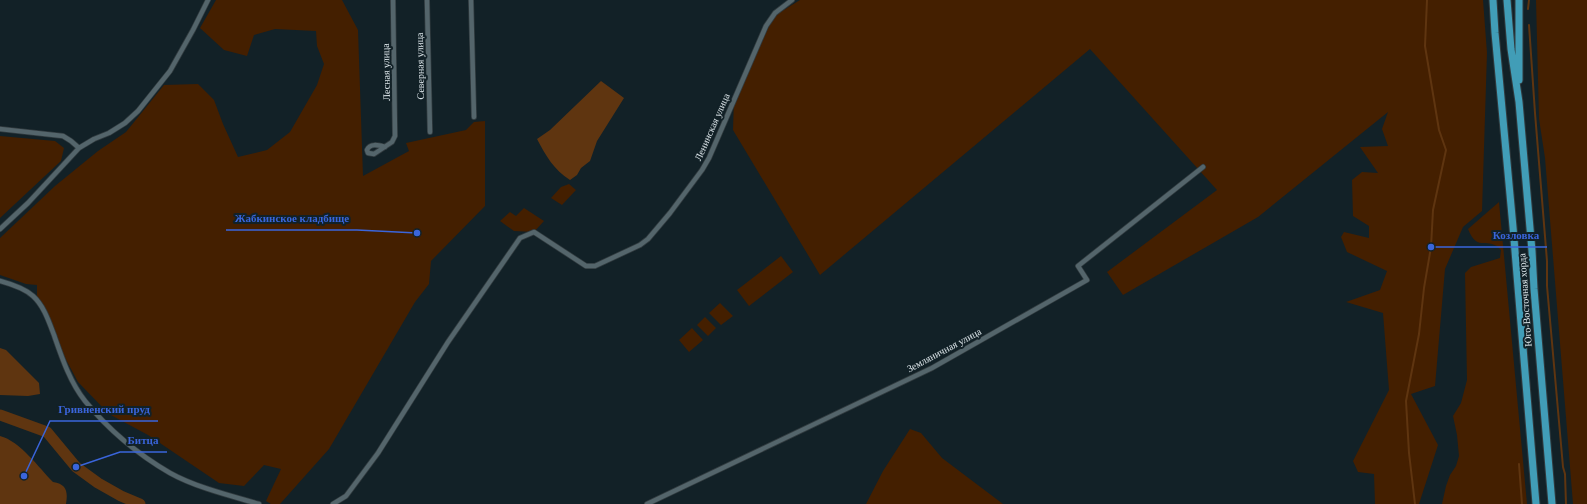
<svg xmlns="http://www.w3.org/2000/svg" width="1587" height="504" viewBox="0 0 1587 504" font-family="Georgia,serif">
	<style>
		.green { fill: #441f00 }
		.water { fill: #5f3510 }
		.lines { fill: none; stroke-linecap: round; stroke-linejoin: round }
		.stream { stroke: #5f3510; stroke-width: 2 }
		.river { stroke: #5f3510; stroke-width: 11 }
		.street-casing { stroke: #313b3f; stroke-width: 6 }
		.primary-casing { stroke: #313b3f; stroke-width: 9 }
		.street { stroke: #54656b; stroke-width: 4.5 }
		.primary { stroke: #419db7; stroke-width: 7 }
		.labels { text-anchor: middle; dominant-baseline: central; stroke-width: 4; stroke-linejoin: round; paint-order: stroke }
		.street-label { font-size: 10px; fill: #dce5e9; stroke: #122127 }
		.leader { fill: none; stroke: #3a65db; stroke-width: 1.5 }
		.callout-dot { fill: #3a65db; stroke: #122127; stroke-width: 1.5 }
		.callout-label { font-size: 11px; text-anchor: middle; font-weight: bold; fill: #3a65db; stroke: #122127; stroke-width: 4; stroke-linejoin: round; paint-order: stroke }
	</style>
	<rect width="100%" height="100%" fill="#122127"/>
	<!-- green -->
	<path class="green" d="M216 0H342L358 30 363 176 409 151 406 143 466 130 474 122 485 121V206L431 261 429 284 415 302 329 449 280 504H271L266 501 281 469 264 465 244 486 219 483 148 435 109 414 78 382 63 354 42 303 37 296V285L26 284 0 275V238L55 186 98 151 126 132 164 85 198 84 214 100 223 124 238 157 267 150 290 132 317 85 324 64 317 46 316 31 275 29 254 35 247 56 224 50 200 28Z
		M800 0H1483L1487 53 1482 211 1463 227 1445 269 1435 386 1411 394 1438 445 1419 504H1375L1374 474 1358 472 1353 461 1389 390 1383 313 1346 302 1380 290 1387 271 1347 252 1341 237 1344 232 1369 238V226L1353 216 1352 180 1362 172 1378 173 1360 147 1388 146 1382 129 1388 112 1258 217 1123 295 1107 272 1217 190 1090 49 820 275 733 130 734 98 774 16Z
		M1536 0H1587V504H1573L1545 158 1539 119Z
		M0 136 55 141 64 148 61 161 0 218Z
		M569 184 576 190 562 205 551 198 561 187Z
		M1499 202 1527 504H1442L1446 486 1450 475 1456 466 1459 456 1457 435 1453 416 1461 403 1467 380 1465 273 1471 267 1500 258 1501 250C1488 235 1478 254 1468 229Z
		M524 208 544 221 534 232 514 231 500 221 510 212 516 216Z
		M781 256 793 272 749 306 737 290Z
		M720 303 733 316 721 325 709 313Z
		M705 317 716 328 708 336 697 325Z
		M692 328 703 340 689 352 679 340Z
		M910 429 921 433 942 458 1003 504H866L883 471Z"/>
	<!-- water -->
	<path class="water" d="M601 81 624 98 597 141 590 161 581 168 577 175 570 180C554 170 546 156 537 139L550 130Z
		M0 348 6 350 39 383 40 394 28 396 0 395Z
		M0 436C20 441 39 468 53 482 67 484 68 492 66 504H0Z"/>
	<g class="lines">
		<!-- stream -->
		<path class="stream" d="M1528 9 1529 0
			M1529 25 1535 113 1547 261V286L1563 467 1565 474 1566 504
			M1519 464 1522 504
			M1415 504 1409 453 1406 401 1419 334 1424 288 1431 247 1433 210 1446 150 1439 130 1425 46 1427 0"/>
		<!-- river -->
		<path class="river" d="M0 415 47 432 76 467 98 483 121 496 140 504"/>
		<defs>
			<path id="street" d="M427 0 430 132
				M471 0 474 117
				M0 129 63 136 71 141 79 148
				M385 147C378 145 370 143 367 150L368 153 374 154 392 142 395 136 393 0
				M0 229 28 203 79 148 94 139 109 133 125 123 138 111 170 71 193 30 208 0
				M0 281C11 284 24 288 33 296 44 306 49 322 54 335 62 358 70 382 85 401 108 429 139 455 170 473 195 487 231 496 259 504
				M333 504 346 496 378 453 448 342 520 238 534 232 586 266H595L640 245 648 239 670 213 702 170 709 158 766 26 775 13 792 0
				M647 504 932 368 1087 280 1078 266 1203 167"/>
			<path id="primary" d="M1493 0 1495 33 1513 227 1536 504
				M1507 0 1511 49 1519 102 1532 251 1534 289 1552 504
				M1519 0V80"/>
		</defs>
		<!-- street casing -->
		<use href="#street" class="street-casing"/>
		<!-- primary casing -->
		<use href="#primary" class="primary-casing"/>
		<!-- street -->
		<use href="#street" class="street"/>
		<!-- primary -->
		<use href="#primary" class="primary"/>
	</g>
	<g class="labels">
		<!-- street labels -->
		<g class="street-label">
			<text transform="translate(420 66) rotate(-91)">Северная улица</text>
			<text transform="translate(386 72) rotate(-91)">Лесная улица</text>
			<text transform="translate(712 127) rotate(-66)">Ленинская улица</text>
			<text transform="translate(1525 300) rotate(-94)">Юго-Восточная хорда</text>
			<text transform="translate(944 350) rotate(-28)">Земляничная улица</text>
		</g>
	</g>
	<!-- callouts -->
	<path class="leader" d="M417 233L357 230H226M1431 247L1484 247H1547M24 476L50 421H158M76 467L120 452H167"/>
	<g class="callout-dot">
		<circle cx="417" cy="233" r="4"/>
		<circle cx="1431" cy="247" r="4"/>
		<circle cx="24" cy="476" r="4"/>
		<circle cx="76" cy="467" r="4"/>
	</g>
	<g class="callout-label">
		<text x="292" y="222">Жабкинское кладбище</text>
		<text x="1516" y="239">Козловка</text>
		<text x="104" y="413">Гривненский пруд</text>
		<text x="143" y="444">Битца</text>
	</g>
</svg>
